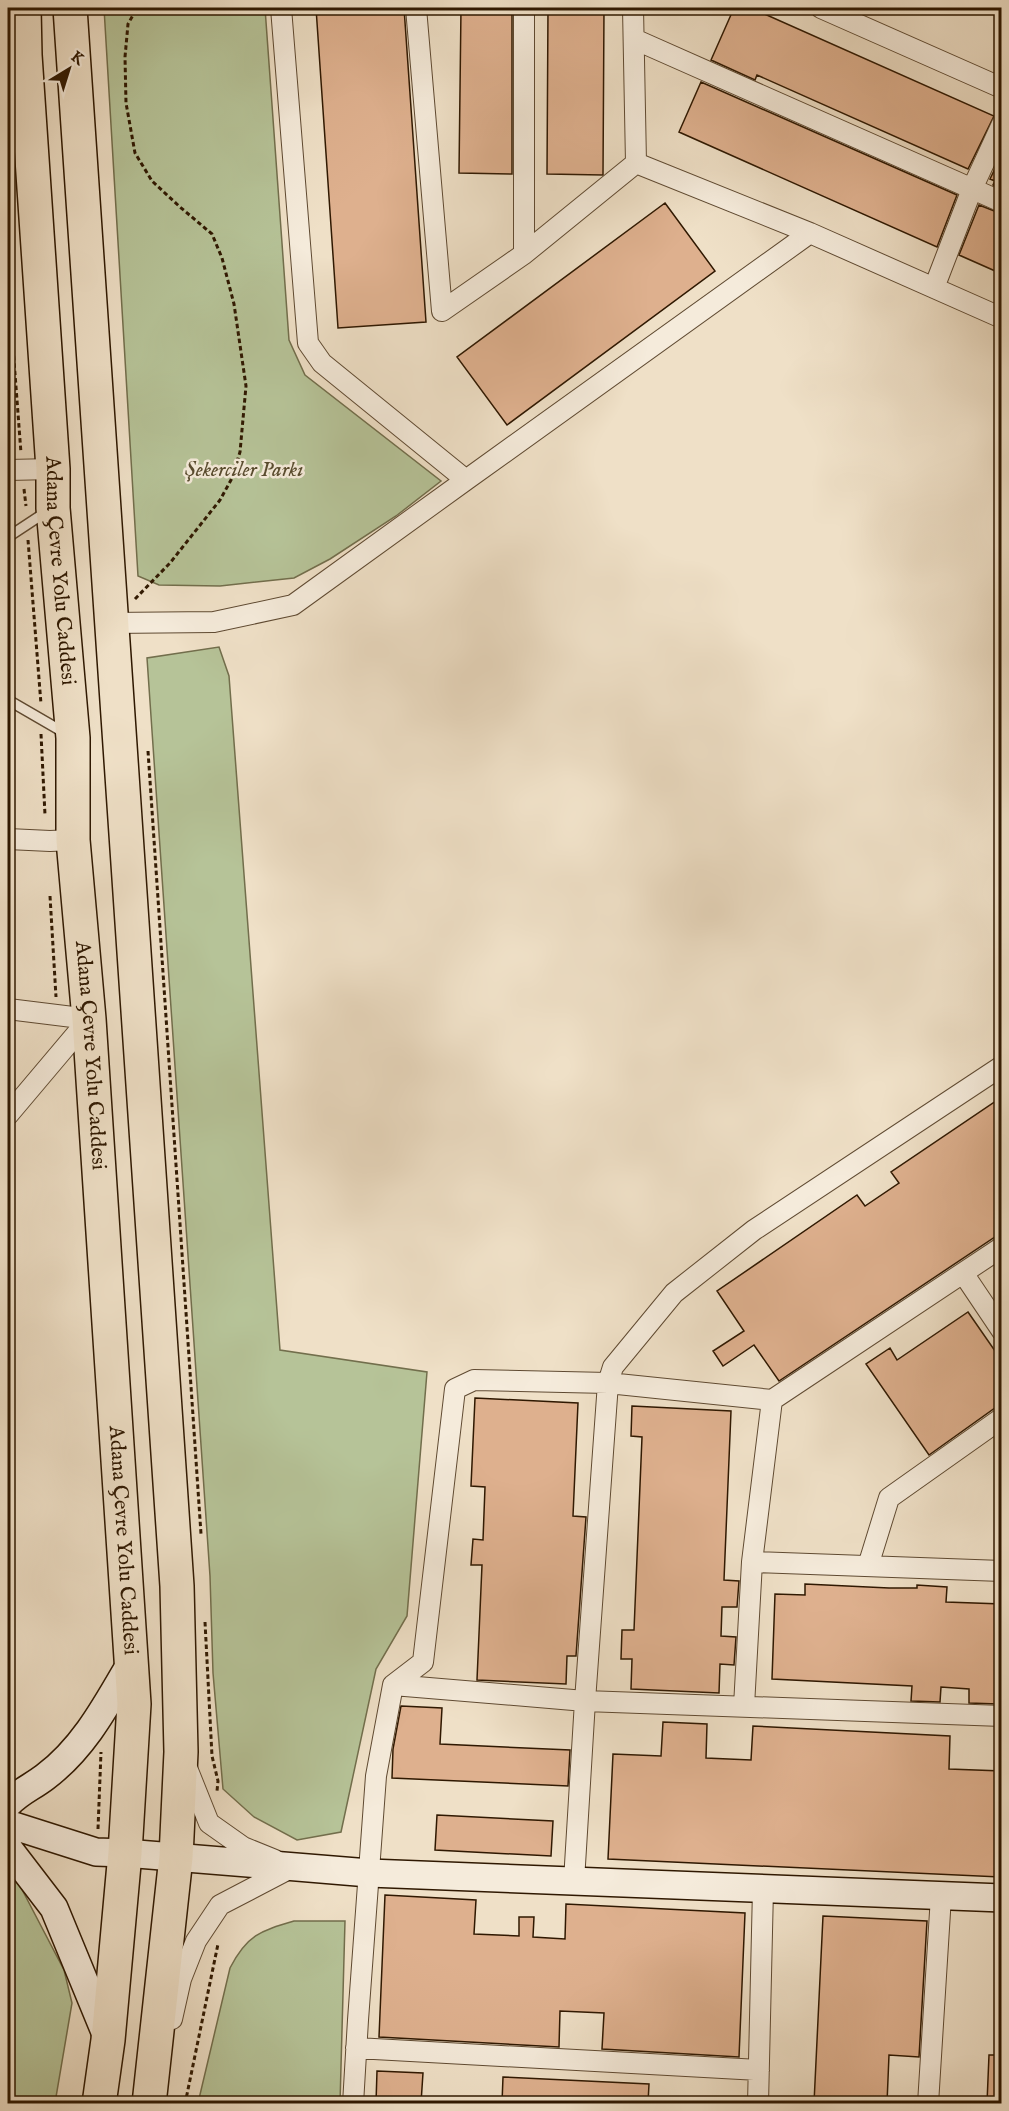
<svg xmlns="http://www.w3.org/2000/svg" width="1009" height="2111" viewBox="0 0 1009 2111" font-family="'IM FELL English',serif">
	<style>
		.green { fill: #b6c398; stroke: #726e4c; stroke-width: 1.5 }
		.building { fill: #deb08e; stroke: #2f1801; stroke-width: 1.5 }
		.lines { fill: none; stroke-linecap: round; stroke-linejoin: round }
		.lane-casing { stroke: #5f4a32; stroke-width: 12 }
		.street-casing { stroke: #5f4a32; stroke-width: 22 }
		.secondary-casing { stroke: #2f1801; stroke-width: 30 }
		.highway-casing { stroke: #2f1801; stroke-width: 36 }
		.path { stroke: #2f1801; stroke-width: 3; stroke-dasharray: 4.5 3; stroke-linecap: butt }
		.lane { stroke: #f5ebdb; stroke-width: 9 }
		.street { stroke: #f5ebdb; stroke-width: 20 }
		.secondary { stroke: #f5ebdb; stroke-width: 27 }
		.highway { stroke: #efe0c7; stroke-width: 33 }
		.labels { text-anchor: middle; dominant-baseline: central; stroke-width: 5; stroke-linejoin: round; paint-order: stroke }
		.park-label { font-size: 21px; font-style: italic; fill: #584b2e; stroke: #f5ebdb }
		.street-label { font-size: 21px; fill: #2f1801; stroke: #f5ebdb }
	</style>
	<rect width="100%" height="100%" fill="#efe0c7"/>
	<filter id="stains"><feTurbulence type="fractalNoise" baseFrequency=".00333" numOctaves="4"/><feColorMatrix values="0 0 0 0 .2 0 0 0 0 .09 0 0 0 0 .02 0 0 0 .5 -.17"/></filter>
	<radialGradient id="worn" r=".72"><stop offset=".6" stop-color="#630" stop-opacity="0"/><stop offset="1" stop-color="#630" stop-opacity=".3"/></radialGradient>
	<!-- green -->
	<path class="green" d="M104 8H265L289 340 305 375 441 481 396 516 330 559 294 578 220 586 159 585 138 576Z
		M219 647 229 676 280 1350 427 1372 407 1616 376 1669 341 1832 297 1840 254 1817 223 1789 213 1673 210 1576 147 658Z
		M8 1874 17 1880 64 1970 72 2003 55 2103H8Z
		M294 1921H345L340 2103H198L230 1968C247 1935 260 1931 294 1921Z"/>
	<!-- building -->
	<path class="building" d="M316 8H404L426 322 338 328Z
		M461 8H512V174L459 173Z
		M548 8H604L603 175 547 174Z
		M734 8H751L994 116 968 169 757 75 755 80 711 60Z
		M701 82 957 195 937 247 679 132Z
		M1002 154V189L993 185 995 181 990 179Z
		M665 203 715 271 507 425 457 357Z
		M979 205 1002 214V274L959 255Z
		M1002 1097V1235L995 1237 779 1381 754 1345 723 1366 713 1351 744 1331 717 1291 857 1195 865 1206 899 1183 891 1172Z
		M968 1312 1002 1361V1406L995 1408 929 1455 866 1364 890 1348 897 1360Z
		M475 1398 578 1403 573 1516 586 1517 576 1656H567L566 1684 477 1680 482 1565H471L473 1539 483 1540 485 1487 471 1486Z
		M632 1406 731 1411 724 1580 739 1581 737 1607H722L721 1636 736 1637 734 1665 720 1664 719 1693 631 1689 632 1659H621L622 1630H634L642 1437 631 1436Z
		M805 1584 889 1588H917V1585L947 1587 946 1602 1002 1604 998 1704 969 1703V1689L941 1687 940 1702 911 1701 912 1686 772 1679 775 1594 805 1595Z
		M401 1706 442 1708 440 1744 570 1750 568 1786 392 1778 393 1749Z
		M663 1722 707 1724 706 1758 751 1760 753 1726 950 1736 949 1769 1002 1771 1000 1877 608 1859 613 1754 661 1756Z
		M437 1815 553 1821 551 1856 435 1850Z
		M385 1895 476 1900 474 1934 519 1936V1917H534L533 1937 565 1939 566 1904 745 1913 739 2057 602 2049 604 2013 560 2011 559 2047 379 2037Z
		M823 1916 927 1921 919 2057 889 2055 887 2103H814Z
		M989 2055H1002V2103H987Z
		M377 2071 423 2073 421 2103H376Z
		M503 2077 649 2084 648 2103H502Z"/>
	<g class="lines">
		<defs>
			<path id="lane" d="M8 537 46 512
				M8 700 65 733"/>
			<path id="street" d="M281 8 308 343 322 363 466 480 810 233 1002 318
				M416 8 442 311 524 254 636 163
				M633 8 636 163
				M821 8 1002 88
				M634 39 1002 202
				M636 163 810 233
				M524 254V8
				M934 288 972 189 1002 124
				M8 470 53 469
				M110 623 214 622 293 605 466 480
				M8 839 50 841 73 840
				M8 1009 89 1019
				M8 1115 89 1019
				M963 1273 1002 1331
				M752 1562 1002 1571
				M868 1566 889 1498 1002 1418
				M393 1685 585 1701 1002 1716
				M744 1706 752 1562 772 1400 1002 1247
				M187 1768 209 1823 243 1847 275 1860
				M574 1881 585 1701 608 1383 772 1400
				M172 2019 181 1979 196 1941 220 1905 291 1868
				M356 2048 759 2070
				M353 2104 358 2020 376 1776 393 1685 423 1662 455 1389 474 1380 608 1383 613 1367 674 1293 754 1230 1002 1066
				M758 2104 763 1889
				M928 2104 941 1896"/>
			<path id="secondary" d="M8 1804C19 1792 32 1787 45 1777 84 1748 107 1704 131 1663
				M8 1824 96 1852 125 1853 369 1873 1002 1898
				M8 1848 54 1908 108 2039"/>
			<g id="highway">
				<path id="s1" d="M24 8 25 55 53 469V508L73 738V840L89 1019 134 1704 125 1853 108 2040 99 2104"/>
				<path d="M70 8 177 1586 181 1752 176 1857 149 2104"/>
			</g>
		</defs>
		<!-- lane casing -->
		<use href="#lane" class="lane-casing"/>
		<!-- street casing -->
		<use href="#street" class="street-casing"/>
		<!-- secondary casing -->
		<use href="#secondary" class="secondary-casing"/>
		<!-- highway casing -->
		<use href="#highway" class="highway-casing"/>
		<!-- path -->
		<path class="path" d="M8 281 21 453
			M24 489 26 506
			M28 540 41 704
			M135 599 170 563 220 500 231 480 240 452 246 386 234 304 222 258 212 234 180 207 152 181 135 153 126 103 125 57 128 24 137 8
			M41 734 45 815
			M148 751 201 1534
			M50 896 56 997
			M205 1622 212 1756 218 1781 217 1791
			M98 1829 101 1752
			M185 2104 218 1944"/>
		<!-- lane -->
		<use href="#lane" class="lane"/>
		<!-- street -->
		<use href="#street" class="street"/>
		<!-- secondary -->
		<use href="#secondary" class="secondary"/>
		<!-- highway -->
		<use href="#highway" class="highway"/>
	</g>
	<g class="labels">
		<!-- park labels -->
		<g class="park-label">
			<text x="244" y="470">Şekerciler Parkı</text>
		</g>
		<!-- street labels -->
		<g class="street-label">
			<text stroke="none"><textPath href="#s1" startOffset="564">Adana Çevre Yolu Caddesi</textPath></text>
			<text stroke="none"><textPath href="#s1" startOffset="1050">Adana Çevre Yolu Caddesi</textPath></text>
			<text stroke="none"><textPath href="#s1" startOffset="1536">Adana Çevre Yolu Caddesi</textPath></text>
		</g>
	</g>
	<!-- margin -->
	<rect width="1009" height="2111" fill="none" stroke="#efe0c7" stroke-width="30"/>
	<rect x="9" y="9" width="991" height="2093" fill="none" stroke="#2f1801" stroke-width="3"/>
	<rect x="15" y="15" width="979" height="2081" fill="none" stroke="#2f1801" stroke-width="1.5"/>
	<!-- north arrow -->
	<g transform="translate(69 69) rotate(38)" stroke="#f5ebdb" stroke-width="4.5" paint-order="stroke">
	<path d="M0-4.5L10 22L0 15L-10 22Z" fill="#2f1801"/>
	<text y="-9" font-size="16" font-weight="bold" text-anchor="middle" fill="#2f1801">K</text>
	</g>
	<rect width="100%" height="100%" filter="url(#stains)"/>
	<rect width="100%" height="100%" fill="url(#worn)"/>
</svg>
